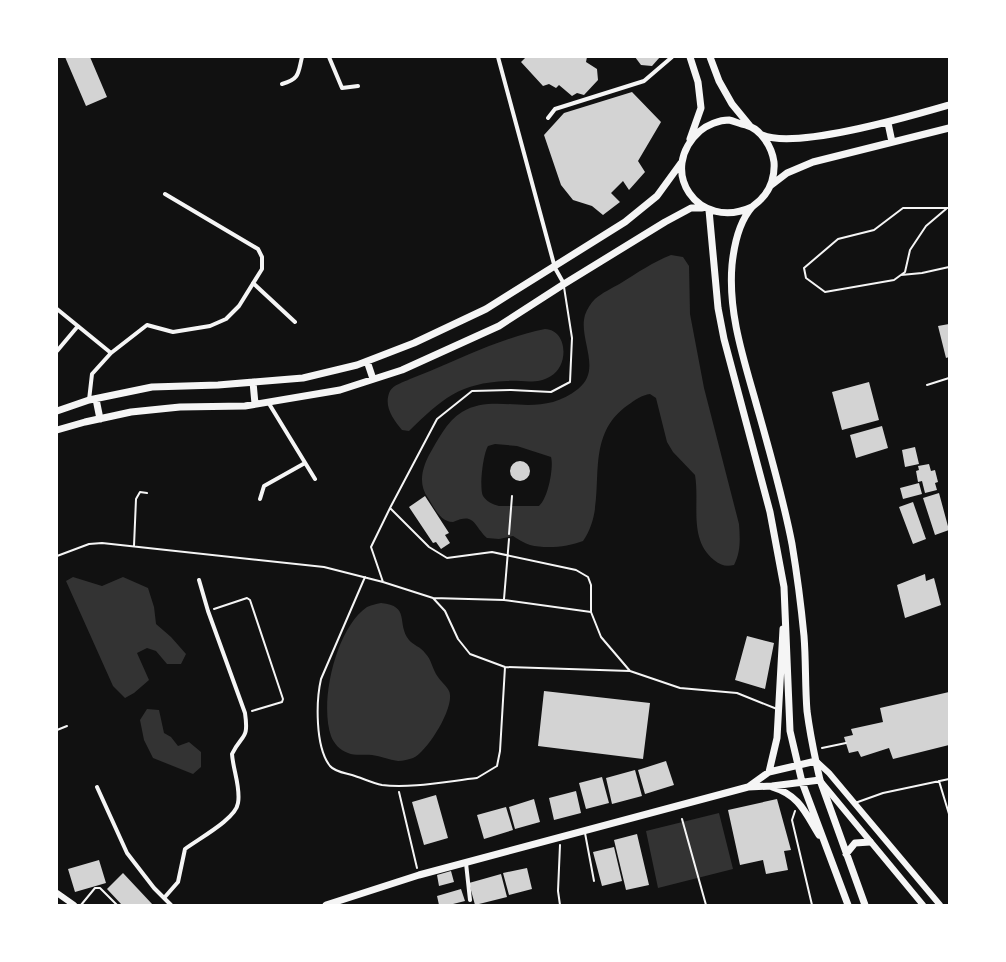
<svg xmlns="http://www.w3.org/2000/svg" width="1006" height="962" viewBox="0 0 1006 962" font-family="'Varela Round',sans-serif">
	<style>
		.water { fill: #333; fill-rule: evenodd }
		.building { fill: #d3d3d3 }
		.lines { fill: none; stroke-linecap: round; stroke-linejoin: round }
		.path { stroke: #f5f5f5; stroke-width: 2 }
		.service { stroke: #f5f5f5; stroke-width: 2 }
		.minor { stroke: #f5f5f5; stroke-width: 4 }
		.secondary { stroke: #f5f5f5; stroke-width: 6 }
		.primary { stroke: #f5f5f5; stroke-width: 7 }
	</style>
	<rect width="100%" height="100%" fill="#111"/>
	<!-- water -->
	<path class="water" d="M671 255 683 257 689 266 690 314 704 388 739 524C740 538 741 552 734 565 726 567 720 565 714 560 688 539 700 504 695 475L673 452 667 442 656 398 650 394C642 395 635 400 628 405 578 440 612 500 583 541 568 547 546 549 530 545 524 543 518 539 513 536L499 539 487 538C473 525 475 512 453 522 440 522 434 507 428 498 418 484 422 469 429 455 438 440 446 422 462 412 497 391 538 421 578 389 603 370 578 339 585 315 587 309 591 303 595 299 602 293 612 288 621 283 637 273 653 262 671 255ZM495 444 517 446 551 457C554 467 548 499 539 506H499C492 504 487 502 483 496 479 488 483 454 488 446Z
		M545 329C568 330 569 366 551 376 537 385 523 380 507 381 459 383 442 399 409 431L402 430C393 419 383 406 390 391 393 385 404 382 410 379 437 369 463 356 489 346 507 339 526 333 545 329Z
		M73 577 102 586 123 577 148 588 154 607 156 624 171 637 186 654 181 664H167L156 651 147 648 137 653 149 680 134 693 125 698 113 686 66 581Z
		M381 603C411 606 396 623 409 640 413 645 421 647 425 653 432 660 432 669 438 677 441 682 447 686 449 691 456 706 427 752 413 758 409 759 403 761 398 761 389 760 381 756 372 755 364 754 355 756 348 753 340 750 334 744 331 736 319 702 336 628 367 607 371 605 376 604 381 603Z
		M147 709 159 710 164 733 171 737 178 746 189 742 201 752V767L193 774 153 758 144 740 140 720Z
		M719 813 733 869 658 888 646 831Z"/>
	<!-- building -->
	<path class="building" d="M65 57H90L107 97 86 106Z
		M526 57H587L586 62 597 69 598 80 584 95 577 93 572 96 559 85 556 88 549 84 543 86 521 62Z
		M635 57H660L652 66 641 65Z
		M632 92 661 122 638 161 645 172 629 190 623 181 611 193 620 202 603 215 592 206 573 200 561 185 544 135 564 113Z
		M949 324V357L946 358 938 326Z
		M869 382 879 420 842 430 832 392Z
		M882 426 888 448 856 458 850 435Z
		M915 447 919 464 905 467 902 450Z
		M510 471a10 10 0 1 1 20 0a10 10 0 1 1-20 0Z
		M929 464 931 471 935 470 938 482 935 483 937 490 925 493 922 481 918 482 916 471 919 470 918 466Z
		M919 483 922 494 903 499 900 488Z
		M939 493 949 530 935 535 923 498Z
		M425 496 449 533 445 535 450 543 441 549 436 542 433 543 409 507Z
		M913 502 926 539 913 544 899 507Z
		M925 574 926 581 934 578 941 605 905 618 897 585Z
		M747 636 774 643 765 689 735 680Z
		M544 691 650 703 643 759 538 746Z
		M949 692V745L893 759 889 748 861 757 858 751 849 753 844 737 853 735 851 729 883 722 880 708Z
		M666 761 674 785 645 794 638 770Z
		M635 770 642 796 612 804 606 778Z
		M602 777 609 803 586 809 579 783Z
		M576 791 581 813 554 820 549 798Z
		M436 795 448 838 424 845 412 802Z
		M534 799 540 822 515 829 509 807Z
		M777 799 791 850 784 851 788 870 766 874 763 860 740 865 728 810Z
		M506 807 513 830 484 839 477 815Z
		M637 834 649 885 626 890 614 840Z
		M614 847 622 881 602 886 593 852Z
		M99 860 106 883 75 892 68 869Z
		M527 868 532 889 509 895 503 873Z
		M451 871 454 882 439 886 437 875Z
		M123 873 153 905H122L107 889Z
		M501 874 507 897 475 905 469 883Z
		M461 889 465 901 449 905H439L437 896Z"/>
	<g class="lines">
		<!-- path -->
		<path class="path" d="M946 209 926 226 910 250 905 272 894 280 825 292 806 278 804 268 838 239 874 230 903 208H949
			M901 275 922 273 949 267
			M927 385 949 378
			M509 534 512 496
			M214 609 247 598 250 600 283 699 282 702 252 711
			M822 748 846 743
			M399 792 417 868
			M795 811 792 820 812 905
			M682 819 706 905
			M560 845 558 891 560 905"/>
		<!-- service -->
		<path class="service" d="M564 287 572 338 570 382 551 392 511 390 472 391 437 419 390 508 429 547 447 558 492 552 576 570 588 577 591 585V612L601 637 630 671 680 688 737 693 777 709
			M134 546 136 499 140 492 147 493
			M57 556 89 544 102 543 324 567 383 582 433 598 445 611 458 639 470 654 505 667 630 671
			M365 577 321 679C316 701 315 747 330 766 335 772 345 773 352 775 362 778 372 783 382 785 409 789 449 781 477 778L497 766 500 751 505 667
			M383 582 371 547 390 508
			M433 598 504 600 591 612
			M504 599 509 539
			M57 730 67 726
			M939 781 949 814
			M855 803 883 793 949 779
			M585 833 594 881
			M81 905 95 888H100L117 905"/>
		<!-- minor -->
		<path class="minor" d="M329 57 342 88 358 86
			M498 57 555 268 564 284
			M282 84C300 79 298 73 302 57
			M548 118 555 109 644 81 672 57
			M253 283 295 322
			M57 309 111 353
			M57 351 78 326
			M89 400 92 374 111 353 147 325 173 332 210 326 226 319 239 306 262 269V257L258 249 165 194
			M268 402 315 479
			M260 499 264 486 305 463
			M97 787 127 853 154 888 171 905
			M466 863 470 900
			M164 898 178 882 185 849C198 839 236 819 238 803 241 788 233 770 232 754 242 733 249 741 245 713L208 611 199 580"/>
		<!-- secondary -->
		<path class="secondary" d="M816 761 829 773 940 905
			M822 783 923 905
			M57 893 74 905"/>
		<!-- primary -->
		<path class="primary" d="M710 57 719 81 732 104 750 126
			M888 123 892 142
			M762 135C796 150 911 116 949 105
			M690 139 701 108 698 82 690 57
			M770 186 787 173 813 162 949 128
			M752 207C698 232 656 170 700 131 707 125 719 120 729 120 734 121 740 124 746 125 761 129 772 147 774 162 775 175 771 189 762 198 759 202 755 204 752 207 739 222 734 245 732 265 728 312 743 357 756 403 769 449 783 497 792 544 797 574 801 605 804 636 806 661 805 686 807 711 810 734 815 758 820 780L865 905
			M709 210 718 308 724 339 770 512 784 587 790 731 802 782 848 905
			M367 361 373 379
			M253 382 255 404
			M96 399 100 419
			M57 411 89 400 152 387 218 385 303 378 357 365 414 343 486 309 625 222 657 196 681 163
			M57 430 85 422 131 412 180 407 245 406 340 390 402 370 499 326 564 284 665 222 691 208H702
			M769 772 777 738 783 629
			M748 787 769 772 816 761
			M772 787C799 795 805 812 819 835
			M846 854 855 843 870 842
			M326 905 419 875 748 787 772 786 820 780"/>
	</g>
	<!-- border -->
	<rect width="1006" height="962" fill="none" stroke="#ffffff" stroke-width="116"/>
</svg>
